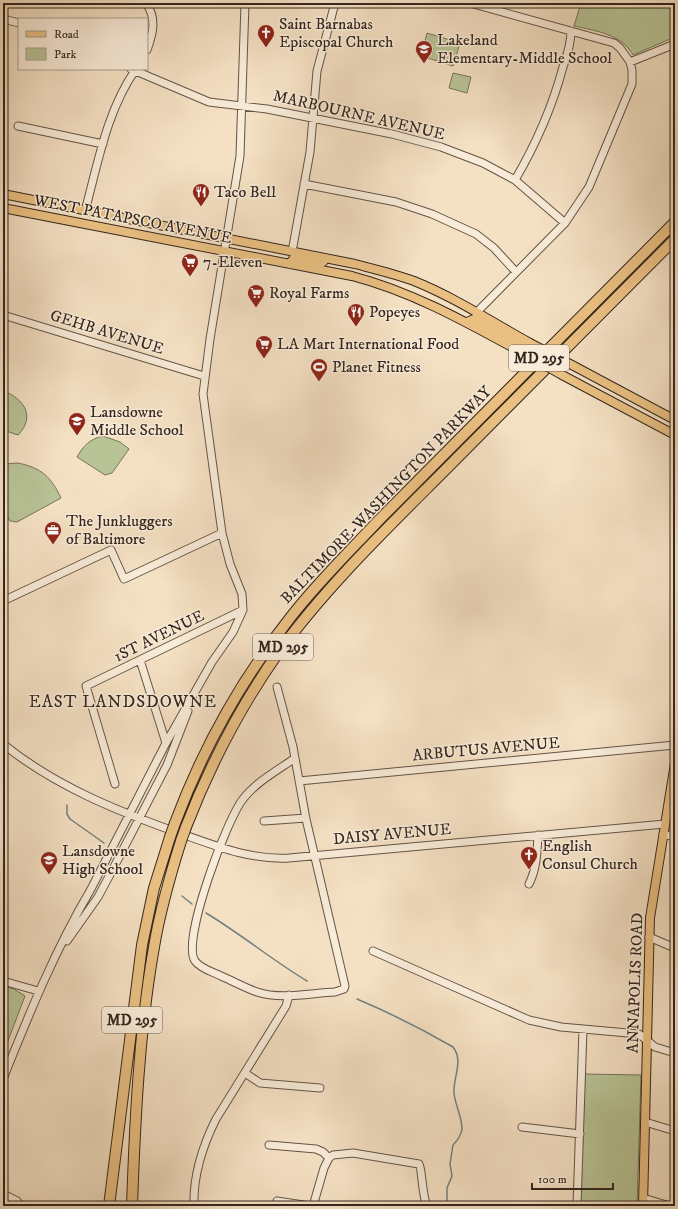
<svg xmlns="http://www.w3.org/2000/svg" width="678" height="1209" viewBox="0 0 678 1209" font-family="'IM FELL DW Pica',serif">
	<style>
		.green { fill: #b8c396; stroke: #76745a }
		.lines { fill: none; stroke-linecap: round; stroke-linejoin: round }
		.stream { stroke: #747f7d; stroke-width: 1.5 }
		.minor-casing { stroke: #645447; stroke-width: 9 }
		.major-casing { stroke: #34261e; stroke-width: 10 }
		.highway-casing { stroke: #34261e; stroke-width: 12 }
		.minor { stroke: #f8ebd8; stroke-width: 7 }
		.major { stroke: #eac082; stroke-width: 8 }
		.highway { stroke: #eac082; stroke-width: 10 }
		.major-bridge-casing { stroke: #34261e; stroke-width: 10; stroke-linecap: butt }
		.highway-bridge-casing { stroke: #34261e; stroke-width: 12; stroke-linecap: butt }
		.major-bridge { stroke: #eac082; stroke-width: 8 }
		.highway-bridge { stroke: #eac082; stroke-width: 10 }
		.labels { text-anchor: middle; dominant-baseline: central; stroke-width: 3; stroke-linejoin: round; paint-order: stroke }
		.shield { fill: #f8ebd8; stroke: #6f6156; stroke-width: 1 }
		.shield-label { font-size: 15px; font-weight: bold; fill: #34261e }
		.poi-label { font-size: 16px; fill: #34261e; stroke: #f8ebd8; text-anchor: start }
		.street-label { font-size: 16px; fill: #34261e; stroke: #f8ebd8 }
		.neighbourhood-label { font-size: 17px; letter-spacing: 1px; fill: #34261e; stroke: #f8ebd8 }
	</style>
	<rect width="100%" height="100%" fill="#f4e0c3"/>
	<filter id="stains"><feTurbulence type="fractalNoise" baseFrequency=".005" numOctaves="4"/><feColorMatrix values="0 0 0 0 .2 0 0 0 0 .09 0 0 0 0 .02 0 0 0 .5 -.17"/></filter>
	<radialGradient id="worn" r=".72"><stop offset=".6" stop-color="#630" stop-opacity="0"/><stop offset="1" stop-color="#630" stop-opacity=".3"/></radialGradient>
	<!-- green -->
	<path class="green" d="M581 3H675V37L633 55C621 34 596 31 574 26Z
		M427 33 460 43 453 66 421 56Z
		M453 73 471 77 467 93 449 88Z
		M3 391C24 398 36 417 18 435L3 430Z
		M103 436 120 442 129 449 112 473 105 475 77 457C83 446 90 439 103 436Z
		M18 463C42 468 51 477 61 498L17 522 10 521 3 509V464Z
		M3 986 14 989 25 996 3 1054Z
		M585 1074 641 1075 637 1206H580Z"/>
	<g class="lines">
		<!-- stream -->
		<path class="stream" d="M67 805V814L70 819 104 843
			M182 896 192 904
			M206 913C241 934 272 960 307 981
			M357 999C390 1013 422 1029 453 1047 464 1061 453 1077 454 1093 455 1105 462 1116 462 1129 461 1136 457 1141 453 1145L450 1164 452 1176 447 1188V1206"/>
		<defs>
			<path id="minor" d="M146 3C157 18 153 34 147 50
				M470 3 614 43 620 48 630 62 632 70V84L589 187 565 223 476 313
				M3 19 19 23
				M630 62 675 44
				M131 69 209 102 267 109 392 134 441 147 483 163 515 180 565 223
				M18 126 103 144
				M515 180C536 144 552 108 563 67 567 56 571 43 571 31
				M304 184 396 202 432 214 476 234 494 248 516 272
				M85 211C98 163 107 110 136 69
				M292 252 310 152 317 71 335 3
				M3 315 204 376
				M3 601 111 550 124 579 222 533
				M140 660 166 743
				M277 687 293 747 306 819 345 986 344 989 335 992C311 993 281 1000 257 992 245 988 233 981 221 976 213 972 201 969 195 961 181 941 227 819 243 799 256 782 278 770 295 758
				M3 744C55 786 117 811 179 833 216 846 250 860 289 858L665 824
				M299 781 675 745
				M115 784 86 686 243 610
				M264 821 306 818
				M663 834 675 837
				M529 884C537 868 537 852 538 835
				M649 937 675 948
				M67 941 98 897 114 867 167 765 188 711
				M373 951 529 1020 561 1027 639 1034 655 1047 675 1053
				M3 981 38 991
				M245 1073 260 1083 320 1088
				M3 1079C29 1014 55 950 91 889L166 743 212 662 233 632 243 610 242 594 230 564 222 533 203 394 210 339 240 156 245 3
				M645 1122 675 1131
				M522 1127 580 1134
				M269 1145 316 1149 323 1152 329 1158
				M3 1194 17 1201 21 1206
				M643 1198 670 1206
				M277 1201 310 1206
				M194 1206C193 1175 202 1147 216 1119L286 1006 289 995
				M313 1206 324 1168 329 1158 333 1155 353 1153 419 1164C422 1167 422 1196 427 1206
				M577 1206 583 1029"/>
			<path id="major" d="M3 194 355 264C374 269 395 274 414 281 454 297 492 322 530 343
				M3 208 352 276C413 292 466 322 521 352
				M289 264 294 258 319 263 323 262 326 258
				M467 322 474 319 521 344 530 343
				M572 365 675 420
				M562 375 675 435
				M643 1206 650 918 675 763"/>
			<path id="highway" d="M175 823C203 748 241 680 290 618 317 583 348 553 378 521L675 222
				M186 827C210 765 240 707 278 653 331 580 399 517 462 453 533 382 604 310 675 239
				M109 1206 142 945 154 888 170 837
				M132 1206C135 1120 139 1032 154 947 160 911 170 876 181 841"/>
		</defs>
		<!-- minor casing -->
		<use href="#minor" class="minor-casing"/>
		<!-- major casing -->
		<use href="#major" class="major-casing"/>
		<!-- highway casing -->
		<use href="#highway" class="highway-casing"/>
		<!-- minor -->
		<use href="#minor" class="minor"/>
		<!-- major -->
		<use href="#major" class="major"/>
		<!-- highway -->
		<use href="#highway" class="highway"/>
		<defs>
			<path id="major-bridge" d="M530 343 572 365
				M521 352 562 375"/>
			<path id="highway-bridge" d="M170 837 175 823
				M181 841 186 827"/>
		</defs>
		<!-- major-bridge casing -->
		<use href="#major-bridge" class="major-bridge-casing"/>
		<!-- highway-bridge casing -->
		<use href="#highway-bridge" class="highway-bridge-casing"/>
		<!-- major-bridge -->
		<use href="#major-bridge" class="major-bridge"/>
		<!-- highway-bridge -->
		<use href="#highway-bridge" class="highway-bridge"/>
	</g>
	<!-- icons -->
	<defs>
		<symbol id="church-pin" viewBox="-11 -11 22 30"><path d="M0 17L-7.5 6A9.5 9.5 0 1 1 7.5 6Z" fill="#8f2418" stroke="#f8ebd8"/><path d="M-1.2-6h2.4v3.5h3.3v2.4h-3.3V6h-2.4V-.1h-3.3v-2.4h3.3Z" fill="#fff"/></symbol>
		<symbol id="school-pin" viewBox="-11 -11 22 30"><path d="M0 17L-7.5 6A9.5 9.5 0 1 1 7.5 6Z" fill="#8f2418" stroke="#f8ebd8"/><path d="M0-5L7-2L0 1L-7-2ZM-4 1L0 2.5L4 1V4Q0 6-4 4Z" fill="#fff"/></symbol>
		<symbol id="restaurant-pin" viewBox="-11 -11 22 30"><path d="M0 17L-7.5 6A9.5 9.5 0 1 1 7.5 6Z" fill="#8f2418" stroke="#f8ebd8"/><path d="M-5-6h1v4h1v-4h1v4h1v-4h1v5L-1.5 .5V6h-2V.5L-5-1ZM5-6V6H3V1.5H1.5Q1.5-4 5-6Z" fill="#fff"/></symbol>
		<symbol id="supermarket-pin" viewBox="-11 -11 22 30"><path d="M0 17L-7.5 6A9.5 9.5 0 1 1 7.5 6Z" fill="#8f2418" stroke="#f8ebd8"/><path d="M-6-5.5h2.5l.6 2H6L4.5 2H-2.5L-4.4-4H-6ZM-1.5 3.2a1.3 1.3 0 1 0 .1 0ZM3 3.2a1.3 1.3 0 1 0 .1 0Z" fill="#fff"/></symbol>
		<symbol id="stadium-pin" viewBox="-11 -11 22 30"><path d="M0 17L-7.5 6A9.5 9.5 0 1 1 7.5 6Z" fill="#8f2418" stroke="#f8ebd8"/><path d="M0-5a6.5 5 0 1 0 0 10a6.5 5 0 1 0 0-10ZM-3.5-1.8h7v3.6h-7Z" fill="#fff"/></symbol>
		<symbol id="office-pin" viewBox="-11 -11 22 30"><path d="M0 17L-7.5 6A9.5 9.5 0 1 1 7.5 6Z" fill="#8f2418" stroke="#f8ebd8"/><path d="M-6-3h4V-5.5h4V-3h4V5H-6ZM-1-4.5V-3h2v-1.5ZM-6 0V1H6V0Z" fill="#fff"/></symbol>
	</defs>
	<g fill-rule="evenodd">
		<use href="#church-pin" x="256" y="23" width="20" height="27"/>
		<use href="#school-pin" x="414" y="39" width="20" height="27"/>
		<use href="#restaurant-pin" x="191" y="182" width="20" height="27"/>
		<use href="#supermarket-pin" x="180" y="252" width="20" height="27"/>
		<use href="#supermarket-pin" x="246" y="283" width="20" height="27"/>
		<use href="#restaurant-pin" x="346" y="302" width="20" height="27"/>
		<use href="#supermarket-pin" x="254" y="334" width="20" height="27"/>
		<use href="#stadium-pin" x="309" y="357" width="20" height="27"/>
		<use href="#school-pin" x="67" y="411" width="20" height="27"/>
		<use href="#office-pin" x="43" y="520" width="20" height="27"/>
		<use href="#church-pin" x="519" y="845" width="20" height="27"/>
		<use href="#school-pin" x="39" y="850" width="20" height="27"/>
	</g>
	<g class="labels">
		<!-- shield labels -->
		<g class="shield">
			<rect x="509" y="345" width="60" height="26" rx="3"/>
			<rect x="253" y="634" width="60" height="26" rx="3"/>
			<rect x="102" y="1007" width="60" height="26" rx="3"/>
		</g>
		<g class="shield-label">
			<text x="539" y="358">MD 295</text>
			<text x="283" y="647">MD 295</text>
			<text x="132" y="1020">MD 295</text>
		</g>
		<!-- poi labels -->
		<g class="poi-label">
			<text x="279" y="24">Saint Barnabas<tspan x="279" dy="18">Episcopal Church</tspan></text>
			<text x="437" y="40">Lakeland<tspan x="437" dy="18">Elementary-Middle School</tspan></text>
			<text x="214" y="192">Taco Bell</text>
			<text x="203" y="262">7-Eleven</text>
			<text x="269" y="293">Royal Farms</text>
			<text x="369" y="312">Popeyes</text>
			<text x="277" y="344">LA Mart International Food</text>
			<text x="332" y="367">Planet Fitness</text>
			<text x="90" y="412">Lansdowne<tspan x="90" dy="18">Middle School</tspan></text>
			<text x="66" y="521">The Junkluggers<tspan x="66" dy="18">of Baltimore</tspan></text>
			<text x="542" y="846">English<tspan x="542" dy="18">Consul Church</tspan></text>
			<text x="62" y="851">Lansdowne<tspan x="62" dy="18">High School</tspan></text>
		</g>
		<!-- street labels -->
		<g class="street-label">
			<text transform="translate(359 115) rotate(13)">MARBOURNE AVENUE</text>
			<text transform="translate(133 219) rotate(11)">WEST PATAPSCO AVENUE</text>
			<text transform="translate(107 332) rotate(17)">GEHB AVENUE</text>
			<text transform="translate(386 495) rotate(-46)">BALTIMORE-WASHINGTON PARKWAY</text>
			<text transform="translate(159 636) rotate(-26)">1ST AVENUE</text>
			<text transform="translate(486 749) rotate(-5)">ARBUTUS AVENUE</text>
			<text transform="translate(392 834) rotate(-5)">DAISY AVENUE</text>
			<text transform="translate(635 983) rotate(-88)">ANNAPOLIS ROAD</text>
		</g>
		<!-- neighbourhood labels -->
		<g class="neighbourhood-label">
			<text x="123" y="702">EAST LANDSDOWNE</text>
		</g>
	</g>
	<!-- margin -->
	<rect width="678" height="1209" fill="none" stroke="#f4e0c3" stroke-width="16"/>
	<rect x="4" y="4" width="670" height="1201" fill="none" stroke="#34261e" stroke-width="2"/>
	<rect x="8" y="8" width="662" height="1193" fill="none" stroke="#34261e"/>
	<!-- legend -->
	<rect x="18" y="18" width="130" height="52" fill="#f8ebd8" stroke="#aa9c8e"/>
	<rect x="26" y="31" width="20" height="6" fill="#eac082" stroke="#aa9c8e"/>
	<text x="54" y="38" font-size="12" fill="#34261e">Road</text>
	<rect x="26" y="48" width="20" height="12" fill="#b8c396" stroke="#aa9c8e"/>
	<text x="54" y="58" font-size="12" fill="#34261e">Park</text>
	<!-- scale -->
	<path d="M532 1183v6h81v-6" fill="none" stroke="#34261e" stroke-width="2"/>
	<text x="538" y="1183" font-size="12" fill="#34261e" stroke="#f8ebd8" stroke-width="3" paint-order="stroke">100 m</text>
	<rect width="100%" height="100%" filter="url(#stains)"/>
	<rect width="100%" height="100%" fill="url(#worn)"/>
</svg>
